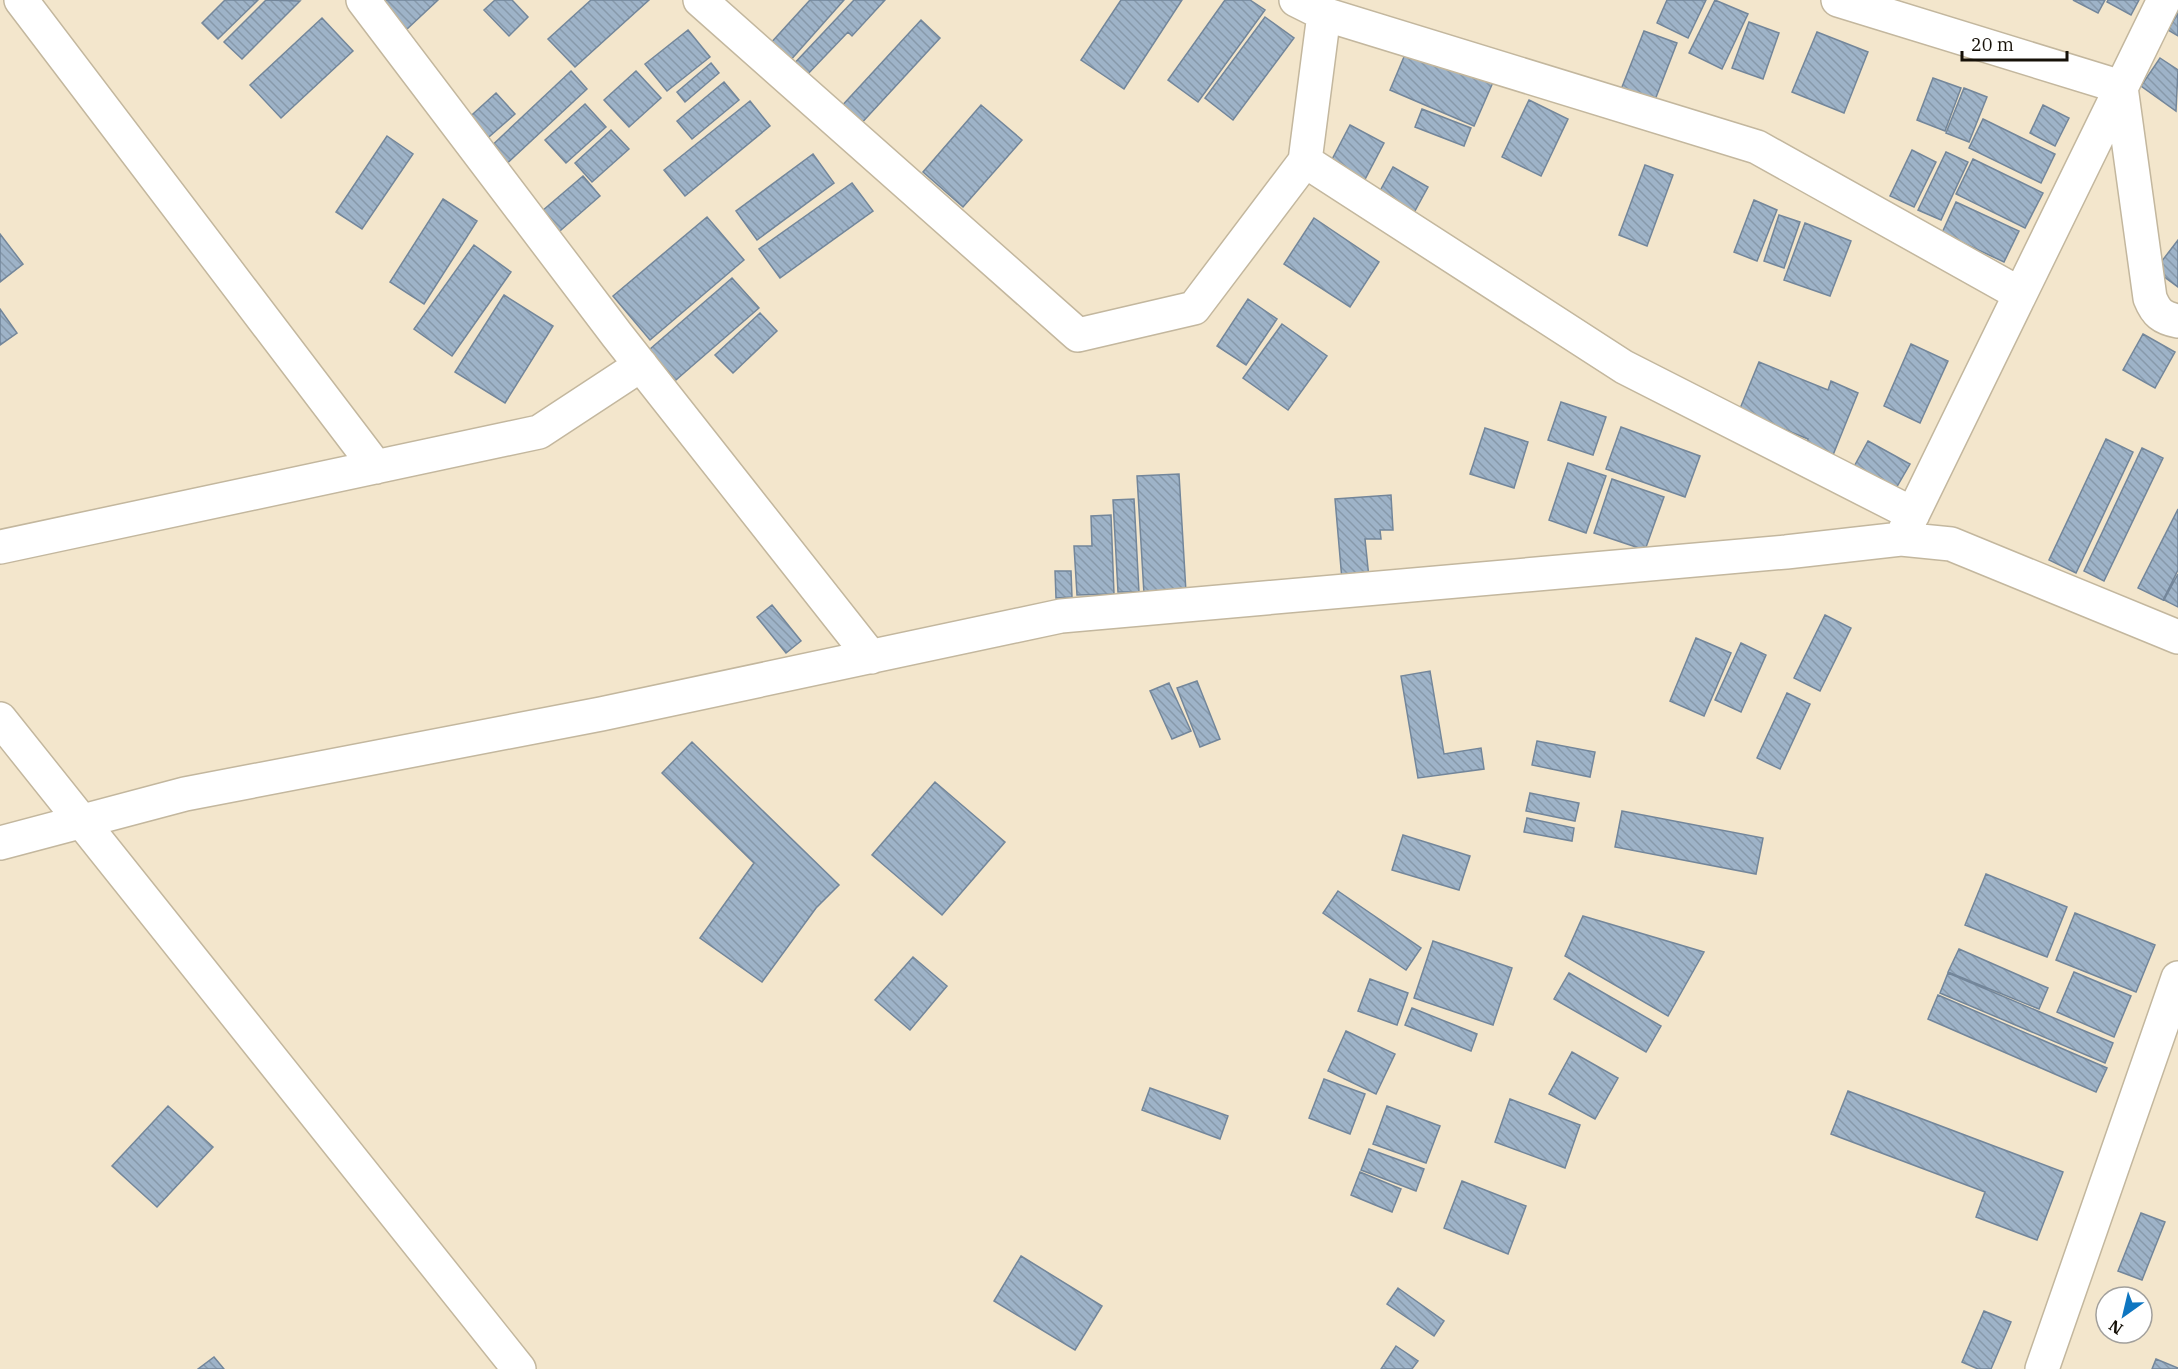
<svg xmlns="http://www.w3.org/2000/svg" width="2178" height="1369" viewBox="0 0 2178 1369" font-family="'IBM Plex Serif',serif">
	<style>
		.building { fill: url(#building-back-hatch); stroke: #73869a; stroke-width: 1.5 }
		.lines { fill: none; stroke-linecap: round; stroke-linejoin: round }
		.minor-casing { stroke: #c3b79e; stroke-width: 36 }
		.minor { stroke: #fff; stroke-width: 33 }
	</style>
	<defs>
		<pattern id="building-back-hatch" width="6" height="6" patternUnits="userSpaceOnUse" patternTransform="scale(1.5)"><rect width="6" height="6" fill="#9eb3c8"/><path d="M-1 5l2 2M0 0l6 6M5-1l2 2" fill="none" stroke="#8799aa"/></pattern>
	</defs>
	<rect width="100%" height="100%" fill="#f3e6cc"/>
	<!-- building -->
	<path class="building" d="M225 0H258L218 39 202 23Z
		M266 0 300 1 242 59 224 42Z
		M385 0H438L406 30 381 4Z
		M495 0H512L528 17 509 36 484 10Z
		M591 0H649L575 67 548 39Z
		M810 0H844L789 62 769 45Z
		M854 0H885L852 36 848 32 804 78 791 67Z
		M1121 0H1182L1124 89 1081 60Z
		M1225 0H1250L1265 10 1198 102 1168 80Z
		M1667 0H1706L1688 38 1657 23Z
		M1715 0 1748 14 1722 69 1689 53Z
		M2073 0H2105L2098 13Z
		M2108 0H2139L2131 15 2107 2Z
		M2178 13V36L2168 30Z
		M1265 17 1294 38 1233 120 1205 98Z
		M322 18 353 51 281 118 250 85Z
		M921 20 940 38 858 127 839 109Z
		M1749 22 1779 33 1763 79 1732 68Z
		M688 30 710 57 667 91 645 64Z
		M1644 31 1677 43 1653 105 1620 92Z
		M1817 32 1868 52 1844 113 1792 92Z
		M1409 45 1494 80 1474 126 1390 90Z
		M2160 58 2178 70 2176 111 2141 86Z
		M711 63 719 73 685 102 677 92Z
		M571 71 587 89 501 169 485 152Z
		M636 71 661 98 629 127 604 100Z
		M1933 78 1961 88 1945 131 1917 120Z
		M724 82 739 100 692 139 677 121Z
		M1964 88 1987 97 1969 142 1946 133Z
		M496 93 515 114 482 143 463 123Z
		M1529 100 1568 119 1541 176 1502 157Z
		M750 101 770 126 685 196 664 170Z
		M585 104 606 127 566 163 545 140Z
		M981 105 1022 140 963 207 923 172Z
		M2043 105 2069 118 2055 146 2030 133Z
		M1422 109 1471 128 1464 146 1415 127Z
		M1983 119 2055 154 2041 183 1969 148Z
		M1350 125 1384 143 1361 187 1327 169Z
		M611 130 629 149 592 182 575 163Z
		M387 136 413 154 362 229 336 212Z
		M1912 150 1936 162 1914 207 1890 196Z
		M1946 152 1968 162 1941 220 1918 210Z
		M813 154 834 183 757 240 736 211Z
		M1973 159 2043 193 2025 228 1956 194Z
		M1645 165 1673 175 1647 246 1619 235Z
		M1393 167 1428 187 1410 220 1375 200Z
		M583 176 600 196 553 237 535 217Z
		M852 183 873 211 780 278 759 249Z
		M443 199 477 221 424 304 390 282Z
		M1754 200 1777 210 1757 261 1734 252Z
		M1956 202 2019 231 2004 262 1942 233Z
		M1779 215 1800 222 1784 268 1764 261Z
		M707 217 744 260 650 340 613 296Z
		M1314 218 1379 262 1350 307 1284 264Z
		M1805 223 1851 241 1830 296 1784 280Z
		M0 234 23 264 0 282Z
		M2178 240V287L2155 270Z
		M474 245 511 272 452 356 414 329Z
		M732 278 759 308 669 386 642 356Z
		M504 295 553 326 505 403 455 372Z
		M1248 299 1277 319 1246 365 1217 346Z
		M0 309 17 333 0 345Z
		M760 313 777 331 733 373 715 355Z
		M1282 324 1327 356 1288 410 1243 378Z
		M2143 334 2175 352 2155 388 2123 370Z
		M1911 344 1948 361 1920 423 1884 406Z
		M1759 362 1828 390 1831 381 1858 393 1831 460 1804 449 1808 439 1739 411Z
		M1561 402 1606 417 1593 455 1548 440Z
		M1621 427 1700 456 1685 497 1606 469Z
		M1485 428 1528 442 1514 488 1470 474Z
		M2106 439 2133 452 2076 573 2049 560Z
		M1868 441 1910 464 1891 497 1850 474Z
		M2142 448 2163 458 2104 581 2084 571Z
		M1568 463 1606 476 1586 533 1549 520Z
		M1179 474 1186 592 1144 594 1137 476Z
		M1612 479 1664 497 1645 550 1594 533Z
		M1391 495 1393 530H1380L1381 539H1365L1369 578 1342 580 1335 499Z
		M1134 499 1139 592H1118L1113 500Z
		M2178 509V570L2163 600 2138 588Z
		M1111 515 1114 594 1077 595 1074 546H1092L1091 516Z
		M1055 571H1071L1072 597 1056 598Z
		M2178 574V607L2164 600Z
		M772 605 801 641 786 653 757 617Z
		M1825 615 1851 628 1820 691 1794 678Z
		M1696 638 1731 653 1704 716 1670 701Z
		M1741 643 1766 655 1741 712 1715 700Z
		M1430 671 1444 754 1481 748 1484 769 1418 778 1401 676Z
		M1197 681 1220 739 1200 747 1177 688Z
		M1169 683 1191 731 1172 739 1150 691Z
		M1787 693 1810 704 1780 769 1757 758Z
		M1537 741 1595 752 1590 777 1532 765Z
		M692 742 839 885 816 908 762 982 700 938 754 863 662 773Z
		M935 782 1005 842 942 915 872 855Z
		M1530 793 1579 803 1575 821 1526 811Z
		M1622 811 1763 838 1756 874 1615 847Z
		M1527 818 1574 828 1572 841 1524 832Z
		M1403 835 1470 856 1459 890 1392 870Z
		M1986 874 2067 907 2047 957 1965 925Z
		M1338 891 1421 948 1406 970 1323 913Z
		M2075 913 2155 945 2136 992 2056 960Z
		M1583 916 1704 952 1668 1016 1565 956Z
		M1433 941 1512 968 1493 1025 1414 998Z
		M1959 949 2048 988 2039 1009 1948 972Z
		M913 957 947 986 910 1030 875 1000Z
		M2074 972 2131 996 2114 1037 2057 1012Z
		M1569 973 1661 1026 1646 1052 1554 999Z
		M1948 973 2113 1043 2105 1063 1940 993Z
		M1370 979 1408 993 1397 1025 1358 1011Z
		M1938 995 2107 1068 2096 1092 1928 1019Z
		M1412 1008 1477 1034 1471 1051 1405 1025Z
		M1346 1031 1395 1054 1376 1094 1328 1071Z
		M1572 1052 1618 1078 1595 1119 1549 1094Z
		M1324 1079 1365 1094 1350 1134 1309 1118Z
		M1150 1088 1228 1116 1220 1139 1142 1110Z
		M1848 1091 2063 1172 2037 1240 1976 1217 1985 1192 1831 1134Z
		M1510 1099 1580 1125 1565 1168 1495 1142Z
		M168 1106 213 1147 157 1207 112 1166Z
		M1387 1106 1440 1126 1426 1163 1373 1144Z
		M1369 1149 1424 1169 1416 1191 1361 1170Z
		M1360 1172 1401 1189 1392 1212 1351 1195Z
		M1462 1181 1526 1206 1508 1254 1444 1228Z
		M2141 1213 2165 1222 2142 1280 2118 1271Z
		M1021 1256 1102 1306 1075 1350 994 1301Z
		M1398 1288 1444 1321 1434 1336 1387 1304Z
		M1984 1311 2011 1322 1991 1369H1978L1962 1362Z
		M1396 1346 1418 1361 1412 1369H1381Z
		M214 1357 224 1369H198Z
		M2156 1359 2178 1368V1369H2152Z"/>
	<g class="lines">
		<defs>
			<path id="minor" d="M21 0 376 467
				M363 0 617 335 871 657
				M700 0 1078 335 1194 308 1305 161 1324 14 1296 0
				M1838 0 2121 87 2150 298C2156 313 2162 318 2178 321
				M1324 14 1757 147 2020 294
				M1305 161 1624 367 1913 514
				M1904 532 2164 0
				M0 547 539 432 641 365
				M0 719 519 1369
				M0 843 185 794 601 714 1061 616 1786 552 1901 539 1951 544 2178 637
				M2042 1369 2178 978"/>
		</defs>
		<!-- minor casing -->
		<use href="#minor" class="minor-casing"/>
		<!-- minor -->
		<use href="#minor" class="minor"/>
	</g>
	<!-- north arrow -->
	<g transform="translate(2124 1315) rotate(214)"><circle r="28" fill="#ffffff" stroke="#a2a09c" stroke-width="1.5"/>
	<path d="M0-4.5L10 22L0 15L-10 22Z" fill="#0e76c1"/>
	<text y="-9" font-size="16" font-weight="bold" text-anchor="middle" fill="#161108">N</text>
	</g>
	<!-- scale -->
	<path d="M1962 51v9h105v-9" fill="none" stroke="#161108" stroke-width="3"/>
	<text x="1971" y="51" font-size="18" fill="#161108" stroke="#ffffff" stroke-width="4.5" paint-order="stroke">20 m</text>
</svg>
